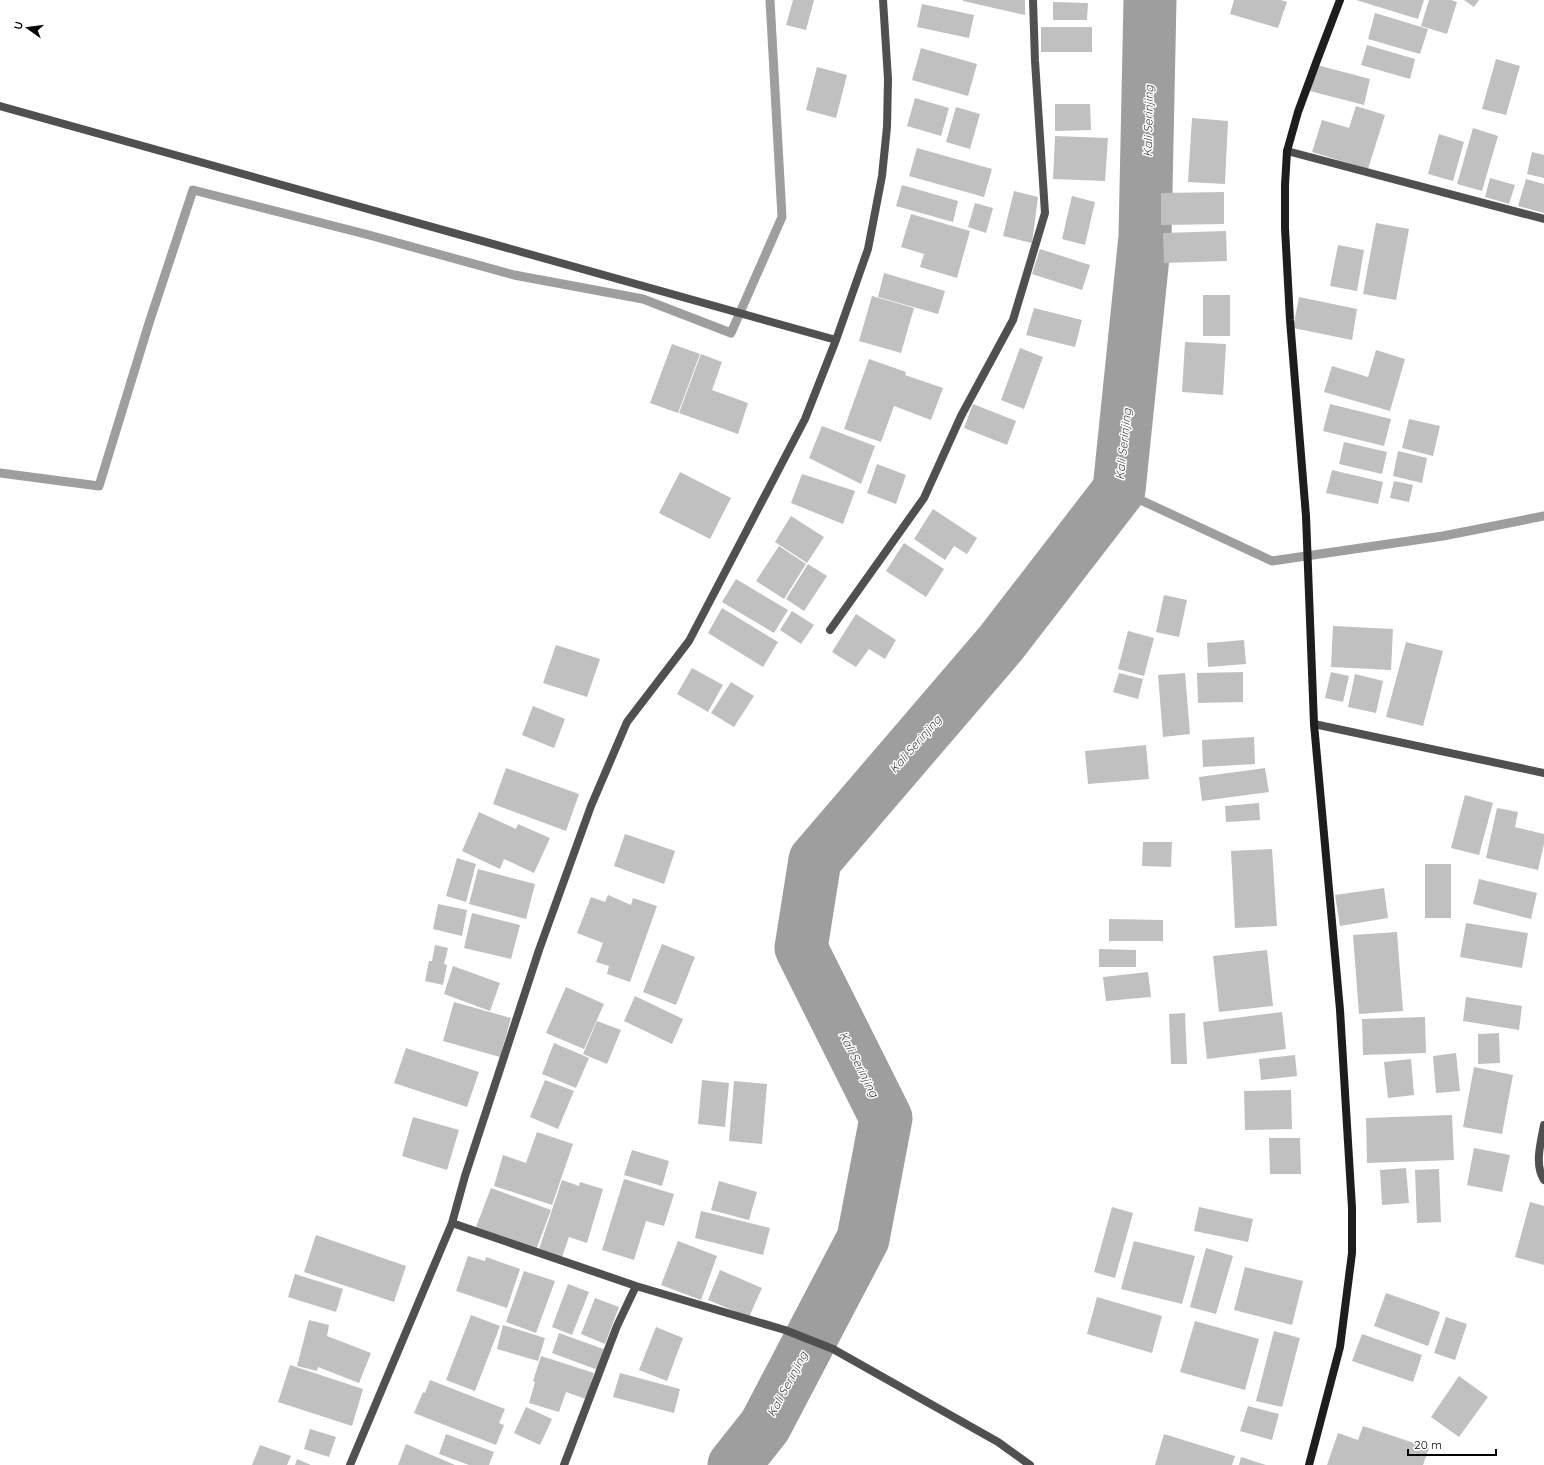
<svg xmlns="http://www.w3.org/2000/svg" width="1544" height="1465" viewBox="0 0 1544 1465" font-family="Quicksand,sans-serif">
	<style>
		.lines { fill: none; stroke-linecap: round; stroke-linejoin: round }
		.stream { stroke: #9e9e9e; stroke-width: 9 }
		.river { stroke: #9e9e9e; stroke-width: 53 }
		.building { fill: #c0c0c0 }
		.minor { stroke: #505050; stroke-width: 8 }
		.secondary { stroke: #1d1d1d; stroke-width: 8 }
		.labels { text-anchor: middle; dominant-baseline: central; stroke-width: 3; stroke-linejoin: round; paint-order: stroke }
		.water-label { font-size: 12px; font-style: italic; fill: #3f3f3f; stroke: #fff }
	</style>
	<rect width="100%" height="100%" fill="#fff"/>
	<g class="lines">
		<!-- stream -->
		<path class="stream" d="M0 473 99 486 149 323 193 190 369 235 514 275 643 299 731 333 782 217 770 0
			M1119 490 1272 561 1443 536 1544 516"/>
		<!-- river -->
		<path class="river" d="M734 1465 765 1426 863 1239 886 1118 801 948 815 860 1001 643 1119 490 1145 237 1150 0"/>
	</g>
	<!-- building -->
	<path class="building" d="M793 0H814L806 30 786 25Z
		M963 0H1025V15L963 1Z
		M1234 0H1281L1287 2 1278 28 1230 14Z
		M1356 0H1424L1418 19Z
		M1429 0H1451L1457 2 1447 34 1421 26Z
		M1464 0H1479L1474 7Z
		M1053 2 1088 3 1087 20H1053Z
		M922 4 974 15 969 38 917 27Z
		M1375 13 1428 29 1420 54 1368 39Z
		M1041 27H1092V52H1041Z
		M1367 45 1415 59 1410 79 1361 65Z
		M921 48 977 64 968 96 912 80Z
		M1496 59 1520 66 1506 115 1482 109Z
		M1317 65 1370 79 1364 105 1310 91Z
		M817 67 847 75 836 118 806 110Z
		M915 98 949 108 941 136 907 126Z
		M1055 104H1090L1091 130 1055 131Z
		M1356 106 1385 115 1368 169 1312 152 1322 120 1349 128Z
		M956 107 980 114 970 149 946 142Z
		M1192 118 1228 121 1225 184 1188 182Z
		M1473 128 1498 136 1482 191 1457 184Z
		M1439 134 1464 142 1453 181 1428 174Z
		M1055 136 1108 138 1105 181 1053 179Z
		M917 148 992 169 984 197 909 176Z
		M1532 152 1544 155V178L1527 174Z
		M1490 178 1515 185 1509 204 1485 197Z
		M1526 179 1544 184V213L1518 206Z
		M902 185 958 201 953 222 896 206Z
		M1014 191 1038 197 1032 243 1003 236Z
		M1224 192V224L1161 225V193Z
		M1072 196 1095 202 1085 245 1062 239Z
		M975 203 993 208 986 233 968 227Z
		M911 214 970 231 957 278 920 267 924 254 901 247Z
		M1376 223 1409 229 1396 300 1363 294Z
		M1226 231 1227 261 1164 263 1163 233Z
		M1338 245 1364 250 1357 291 1330 286Z
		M1040 249 1090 265 1082 290 1032 274Z
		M884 273 945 291 938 314 878 297Z
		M1203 295H1230V336H1203Z
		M872 296 914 308 901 353 859 341Z
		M1299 297 1357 309 1352 340 1293 328Z
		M1034 308 1082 320 1075 347 1026 335Z
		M1185 342 1226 344 1223 395 1182 392Z
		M672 344 700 354 678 413 650 403Z
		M1020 348 1043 357 1024 409 1001 400Z
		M1376 350 1405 359 1390 411 1324 392 1332 366 1368 377Z
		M701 354 722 362 712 390 748 403 738 434 679 413Z
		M869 359 906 372 905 375 943 388 931 420 894 406 881 442 844 429Z
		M973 404 1016 421 1007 445 964 428Z
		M1330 404 1391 419 1384 446 1323 431Z
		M1409 419 1440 426 1433 456 1402 448Z
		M822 426 875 446 861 484 809 458Z
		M1344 442 1387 452 1382 474 1339 464Z
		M1398 451 1427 458 1422 483 1393 476Z
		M877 464 906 475 896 504 867 493Z
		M1332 470 1383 482 1378 504 1326 493Z
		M680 472 731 498 710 539 659 513Z
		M802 474 855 491 843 524 791 503Z
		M1394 481 1413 485 1409 502 1390 498Z
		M933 509 977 538 967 554 954 546 945 560 914 539Z
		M791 516 824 537 807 563 775 542Z
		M904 543 944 569 926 597 886 571Z
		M779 546 806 564 784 599 756 581Z
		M808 564 827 576 804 611 786 599Z
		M736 579 788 610 774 633 722 602Z
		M1164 595 1187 600 1179 637 1156 632Z
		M722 608 778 642 763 667 708 633Z
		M792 611 814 625 801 644 780 630Z
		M856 614 896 640 885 659 869 649 856 667 832 652Z
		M1333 626 1393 629 1391 670 1331 667Z
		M1128 631 1154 638 1144 676 1118 669Z
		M1244 640 1246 664 1208 667 1207 643Z
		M1406 642 1443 651 1423 726 1386 717Z
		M556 645 600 659 587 697 543 683Z
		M692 668 723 685 708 712 677 694Z
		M1243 672V702L1198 703 1197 673Z
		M1331 672 1349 676 1343 702 1325 698Z
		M1119 673 1143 679 1138 699 1113 692Z
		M1185 673 1190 734 1163 737 1158 675Z
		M1355 674 1383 681 1376 713 1348 707Z
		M731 682 754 696 734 727 711 713Z
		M533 706 565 719 554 748 522 735Z
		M1254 737 1255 764 1203 767 1202 740Z
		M1146 745 1149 779 1088 784 1085 751Z
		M506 768 579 794 566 831 493 804Z
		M1265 768 1269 792 1202 801 1199 777Z
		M1465 795 1493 803 1479 855 1451 848Z
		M1259 803 1260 820 1226 822 1225 806Z
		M1497 808 1518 812 1515 827 1544 834V844L1538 870 1486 858Z
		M479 812 516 829 518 824 550 838 534 873 504 859 500 869 462 851Z
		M625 834 675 851 664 884 614 866Z
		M1143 842H1172L1171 867 1142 866Z
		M1272 849 1277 926 1235 928 1231 851Z
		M457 858 476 864 466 902 446 896Z
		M1425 864H1451V918H1425Z
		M478 869 535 884 526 919 469 904Z
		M1479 879 1537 893 1531 919 1473 904Z
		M1384 888 1388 918 1340 926 1335 895Z
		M608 895 631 905 633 898 657 906 630 982 607 974 609 966 596 962 603 943 577 933 591 897 605 902Z
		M438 904 467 910 462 936 433 929Z
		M472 913 520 925 511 959 464 948Z
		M1109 919 1163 920V941H1109Z
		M1466 923 1528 933 1522 968 1460 957Z
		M1397 932 1403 1011 1359 1014 1353 935Z
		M662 944 695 957 676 1005 643 992Z
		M435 945 448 948 444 964 447 965 443 985 425 981 429 961H432Z
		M1099 949 1136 950V967H1099Z
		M1267 950 1273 1006 1219 1012 1213 956Z
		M453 966 500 983 490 1011 444 994Z
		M1148 972 1151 997 1106 1001 1103 977Z
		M566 987 604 1004 584 1049 546 1033Z
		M635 996 683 1019 672 1044 624 1021Z
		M1466 997 1522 1006 1519 1030 1463 1021Z
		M454 1002 511 1018 500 1057 443 1041Z
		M1282 1012 1286 1049 1207 1059 1203 1022Z
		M1185 1013 1187 1064H1171L1169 1014Z
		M1425 1017 1426 1053 1363 1055 1362 1019Z
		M597 1021 621 1030 607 1064 583 1054Z
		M1499 1033 1500 1063 1478 1064V1034Z
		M554 1043 589 1058 576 1088 542 1074Z
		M406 1048 479 1072 467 1107 394 1083Z
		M1456 1053 1460 1091 1436 1093 1433 1056Z
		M1295 1055 1297 1076 1261 1080 1259 1059Z
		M1411 1059 1414 1095 1388 1098 1384 1062Z
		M1474 1067 1513 1075 1502 1134 1463 1127Z
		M545 1080 574 1091 558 1129 530 1117Z
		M702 1080 729 1083 725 1127 698 1124Z
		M734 1081 767 1084 762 1144 729 1141Z
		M1291 1090 1292 1129 1245 1130 1244 1091Z
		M1452 1115 1454 1160 1367 1163 1366 1118Z
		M413 1117 459 1130 447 1170 402 1156Z
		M537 1132 573 1144 552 1205 494 1186 503 1155 526 1163Z
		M1269 1138H1300L1301 1174H1270Z
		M1474 1148 1510 1155 1502 1192 1467 1185Z
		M632 1150 669 1161 662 1186 624 1175Z
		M1406 1168 1409 1203 1382 1205 1380 1170Z
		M1439 1169 1441 1222 1417 1223 1415 1170Z
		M624 1179 674 1194 664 1226 646 1221 634 1260 602 1250Z
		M562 1180 579 1186 580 1182 603 1189 587 1243 569 1237 562 1257 539 1249Z
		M719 1181 757 1192 749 1220 711 1210Z
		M491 1188 551 1210 536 1250 476 1227Z
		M1530 1202 1544 1206V1265L1515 1257Z
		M1112 1207 1133 1213 1115 1278 1094 1272Z
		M1199 1207 1253 1219 1248 1242 1194 1231Z
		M701 1211 770 1228 763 1255 695 1238Z
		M316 1235 406 1266 394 1302 304 1272Z
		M678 1241 717 1256 701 1300 661 1285Z
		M1134 1241 1195 1256 1182 1304 1121 1289Z
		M1206 1248 1233 1256 1216 1314 1190 1307Z
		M468 1256 485 1261 486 1257 520 1269 507 1308 456 1291Z
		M1245 1267 1303 1281 1292 1325 1234 1310Z
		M720 1270 762 1288 749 1317 708 1300Z
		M524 1271 555 1281 536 1333 506 1322Z
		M295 1274 343 1289 336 1312 288 1297Z
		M568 1284 589 1292 572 1335 552 1327Z
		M1386 1293 1440 1312 1428 1346 1374 1326Z
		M1097 1297 1162 1316 1152 1353 1087 1334Z
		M595 1298 619 1307 605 1344 581 1334Z
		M471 1315 500 1326 475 1391 446 1380Z
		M1446 1317 1467 1324 1455 1360 1434 1353Z
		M309 1320 329 1325 327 1336 371 1353 359 1383 318 1367 317 1371 297 1366Z
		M1195 1321 1259 1339 1245 1390 1180 1372Z
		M503 1325 545 1338 538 1361 497 1349Z
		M656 1327 683 1338 667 1381 639 1370Z
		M1274 1331 1300 1338 1282 1407 1256 1401Z
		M559 1333 606 1350 598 1370 552 1353Z
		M1362 1334 1422 1355 1413 1382 1352 1361Z
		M541 1356 594 1373 586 1399 566 1392 559 1412 529 1403 535 1382 533 1381Z
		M290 1365 363 1389 352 1426 278 1402Z
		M620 1373 680 1389 674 1413 613 1397Z
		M1459 1376 1488 1397 1459 1437 1431 1417Z
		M430 1380 505 1409 499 1423 504 1425 496 1445 414 1413 423 1392 425 1393Z
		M1248 1406 1279 1414 1272 1440 1240 1431Z
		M526 1407 552 1419 540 1445 514 1433Z
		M1363 1426 1429 1448 1423 1465H1327L1338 1433 1358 1440Z
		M310 1429 336 1437 329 1457 304 1449Z
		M446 1434 494 1452 489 1465H469L439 1454Z
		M1164 1434 1235 1456 1232 1465H1155Z
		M406 1444 455 1465H398Z
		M260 1445 291 1456 287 1465H252Z
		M1241 1457 1266 1465H1239Z
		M297 1459 311 1465H295Z"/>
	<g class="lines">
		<!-- minor -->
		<path class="minor" d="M0 106 836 340
			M1287 151 1544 219
			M830 630 924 498 961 416 1013 320 1045 213 1035 61 1033 0
			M1314 724 1544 773
			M1544 1125C1541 1142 1534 1164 1544 1180
			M452 1223 636 1286 785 1330 833 1349 998 1442 1030 1465
			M350 1465 452 1223 465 1176 539 950 591 806 627 722 689 641 805 419 836 340 868 249 882 176 887 127 888 79 883 0
			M564 1465 617 1326 636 1286"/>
		<!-- secondary -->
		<path class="secondary" d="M1309 1465 1340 1347 1352 1253V1208L1340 1010 1314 724 1306 516 1290 320 1285 228V185L1287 151 1298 112 1316 63 1340 0"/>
	</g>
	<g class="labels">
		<!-- water labels -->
		<g class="water-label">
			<text transform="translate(1148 121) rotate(-89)">Kali Serinjing</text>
			<text transform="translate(1123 444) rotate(-84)">Kali Serinjing</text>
			<text transform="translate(915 744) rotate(-49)">Kali Serinjing</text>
			<text transform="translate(859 1064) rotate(63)">Kali Serinjing</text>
			<text transform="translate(787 1384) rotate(-62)">Kali Serinjing</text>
		</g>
	</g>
	<!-- north arrow -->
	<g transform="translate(28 28) rotate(284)" stroke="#ffffff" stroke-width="3" paint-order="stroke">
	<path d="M0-3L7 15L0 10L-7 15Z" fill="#000000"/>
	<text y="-6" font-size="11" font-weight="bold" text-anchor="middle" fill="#000000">U</text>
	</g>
	<!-- scale -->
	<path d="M1408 1449v6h88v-6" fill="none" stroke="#000000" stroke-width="2"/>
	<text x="1414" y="1449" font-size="12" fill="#000000" stroke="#ffffff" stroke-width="3" paint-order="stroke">20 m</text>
</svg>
